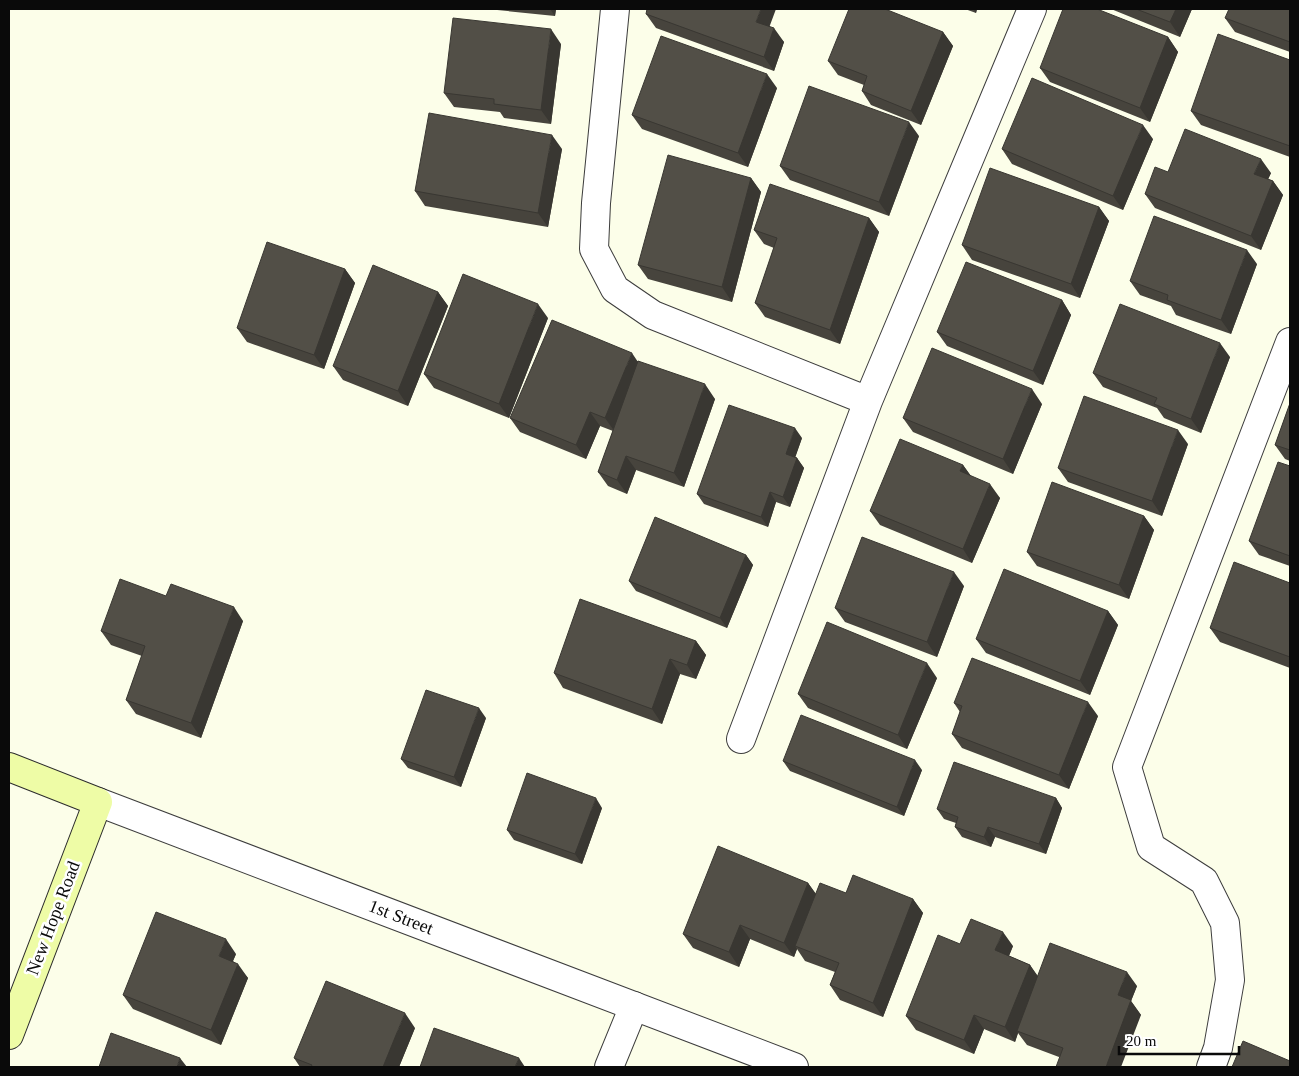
<svg xmlns="http://www.w3.org/2000/svg" width="1299" height="1076" viewBox="0 0 1299 1076" font-family="'Times New Roman',serif">
	<style>
		.lines { fill: none; stroke-linecap: round; stroke-linejoin: round }
		.minor-casing { stroke: #3d3d3d; stroke-width: 30 }
		.tertiary-casing { stroke: #3d3d3d; stroke-width: 30 }
		.secondary-casing { stroke: #2c2c2c; stroke-width: 30 }
		.minor { stroke: #fff; stroke-width: 28 }
		.tertiary { stroke: #fff; stroke-width: 28 }
		.secondary { stroke: #eefca6; stroke-width: 28 }
		.wall { fill: #47443d }
		.shaded-wall { fill: #393732 }
		.building { fill: #524f47; stroke: #393732 }
		.labels { text-anchor: middle; dominant-baseline: central; stroke-width: 5; stroke-linejoin: round; paint-order: stroke }
		.street-label { font-size: 18px; fill: #0a0a0a; stroke: #fff }
	</style>
	<rect width="100%" height="100%" fill="#fcfee9"/>
	<g class="lines">
		<defs>
			<path id="minor" d="M615 9 596 203 594 249 615 289 653 315 868 401
				M741 739 868 401 1032 9
				M609 1067 634 1006
				M1211 1067 1218 1048 1230 980 1225 923 1204 881 1151 847 1127 767 1290 342"/>
			<path id="tertiary" d="M98 802 794 1067"/>
			<path id="secondary" d="M9 767 98 802 9 1035"/>
		</defs>
		<!-- minor casing -->
		<use href="#minor" class="minor-casing"/>
		<!-- tertiary casing -->
		<use href="#tertiary" class="tertiary-casing"/>
		<!-- secondary casing -->
		<use href="#secondary" class="secondary-casing"/>
		<!-- minor -->
		<use href="#minor" class="minor"/>
		<!-- tertiary -->
		<use href="#tertiary" class="tertiary"/>
		<!-- secondary -->
		<use href="#secondary" class="secondary"/>
	</g>
	<!-- wall -->
	<path class="wall" d="M487 9H556L555 16Z
		M965 9H977L976 13Z
		M1111 9H1192L1180 37Z
		M1290 9V52L1235 32 1225 18Z
		M646 14 769 27 784 42 774 71 656 28Z
		M943 32 953 46 921 125 871 105 862 91 864 85 838 75 828 61Z
		M1168 37 1178 52 1150 122 1050 82 1040 68Z
		M561 44 551 124 504 118 500 112 454 107 444 93Z
		M1290 60V157L1201 125 1191 111Z
		M777 88 748 167 642 129 632 115Z
		M919 136 889 216 790 180 780 166Z
		M1153 139 1123 210 1012 164 1002 149Z
		M562 149 548 227 425 206 415 191Z
		M1168 172 1271 173 1268 179 1273 181 1283 195 1261 250 1155 208 1145 194Z
		M751 178 761 192 732 302 648 279 638 265Z
		M1099 207 1109 221 1080 298 972 260 962 245Z
		M869 218 879 232 840 344 765 317 755 303 774 248 764 244 754 230Z
		M1257 264 1231 334 1176 315 1171 306 1140 295 1130 281Z
		M345 269 355 283 324 369 247 342 237 328Z
		M438 292 448 306 408 406 343 380 333 366Z
		M1062 300 1071 315 1043 385 947 346 937 332Z
		M548 318 509 418 434 388 424 374Z
		M1230 357 1201 433 1164 418 1157 408 1103 387 1093 373Z
		M638 361 715 399 684 487 636 470 627 494 608 486 598 472 613 431 600 426 586 459 520 432 510 418Z
		M1290 403V461L1285 459 1275 445Z
		M1042 404 1013 474 913 432 903 418Z
		M802 438 795 457 797 458 804 468 790 507 776 502 768 527 704 504 697 494Z
		M1188 444 1162 516 1068 482 1058 468Z
		M963 465 971 476 1000 498 972 563 880 525 870 511Z
		M1290 466V566L1259 555 1249 541Z
		M1144 516 1154 530 1129 599 1037 566 1027 552Z
		M746 555 753 565 727 628 636 591 629 581Z
		M1290 583V668L1220 642 1210 628Z
		M964 586 937 657 845 622 835 608Z
		M166 596 243 621 201 738 136 714 126 700 142 656 111 645 101 631Z
		M1108 611 1118 625 1090 695 986 653 976 639Z
		M696 641 706 655 696 679 680 674 662 724 563 688 554 673Z
		M937 678 907 749 808 708 798 694Z
		M954 703 1098 716 1069 789 962 748 952 734 960 712Z
		M486 718 461 787 408 768 401 759Z
		M783 761 922 770 904 816 790 771Z
		M1056 798 1062 808 1046 854 995 837 991 847 962 837 955 827 956 823 944 819 937 809Z
		M602 808 582 864 514 840 507 830Z
		M808 883 816 894 846 893 913 899 923 913 883 1017 840 1000 830 985 835 972 805 961 797 949 794 957 750 939 739 967 693 948 683 934Z
		M960 944 1013 946 1009 956 1030 965 1037 976 1137 986 1131 1001 1141 1015 1059 1057 1027 1045 1018 1033 1015 1042 984 1029 974 1054 916 1030 906 1016Z
		M236 954 233 961 248 978 221 1045 133 1009 123 995Z
		M415 1028 399 1067H300L294 1058Z"/>
	<!-- shaded-wall -->
	<path class="shaded-wall" d="M550 9H556L555 16Z
		M761 9H776L766 36 756 22Z
		M973 9H977L976 13Z
		M1176 9H1192L1180 37 1170 22Z
		M774 28 784 42 774 71 764 57Z
		M551 29 561 44 551 124 541 110Z
		M943 32 953 46 921 125 911 111Z
		M1168 37 1178 52 1150 122 1140 108Z
		M767 74 777 88 748 167 738 153Z
		M909 122 919 136 889 216 879 202Z
		M1143 125 1153 139 1123 210 1113 196Z
		M552 135 562 149 548 227 538 213Z
		M1261 159 1271 173 1264 188 1254 174Z
		M751 178 761 192 732 302 722 287Z
		M1273 181 1283 195 1261 250 1251 236Z
		M1099 207 1109 221 1080 298 1071 284Z
		M869 218 879 232 840 344 830 330Z
		M1247 250 1257 264 1231 334 1221 320Z
		M345 269 355 283 324 369 314 355Z
		M438 292 448 306 408 406 398 391Z
		M1062 300 1071 315 1043 385 1033 371Z
		M538 304 548 318 509 418 499 404Z
		M1220 343 1230 357 1201 433 1191 419Z
		M632 353 642 368 615 432 605 418Z
		M705 384 715 399 684 487 674 473Z
		M1032 389 1042 404 1013 474 1003 459Z
		M590 412 600 426 586 459 576 445Z
		M795 428 802 438 793 464 786 454Z
		M1178 430 1188 444 1162 516 1152 501Z
		M626 456 636 470 627 494 617 480Z
		M797 458 804 468 790 507 783 497Z
		M963 465 973 479 960 471Z
		M990 484 1000 498 972 563 963 549Z
		M770 492 776 502 768 527 761 517Z
		M1144 516 1154 530 1129 599 1119 585Z
		M746 555 753 565 727 628 720 618Z
		M954 572 964 586 937 657 927 642Z
		M234 607 243 621 201 738 191 723Z
		M1108 611 1118 625 1090 695 1080 681Z
		M696 641 706 655 696 679 687 665Z
		M670 659 680 674 662 724 652 709Z
		M927 663 937 678 907 749 898 735Z
		M1088 702 1098 716 1069 789 1059 775Z
		M479 708 486 718 461 787 454 777Z
		M915 760 922 770 904 816 897 807Z
		M596 798 602 808 582 864 575 854Z
		M1056 798 1062 808 1046 854 1039 844Z
		M988 827 995 837 991 847 984 837Z
		M808 883 818 897 795 946 797 949 794 957 784 943Z
		M913 899 923 913 883 1017 873 1003Z
		M740 925 750 939 739 967 729 952Z
		M1003 932 1013 946 1005 965 995 950Z
		M226 939 236 954 229 970 219 956Z
		M238 964 248 978 221 1045 211 1030Z
		M1030 965 1040 979 1017 1031 1018 1033 1015 1042 1005 1027Z
		M1127 972 1137 986 1131 1001 1141 1015 1121 1067H1106L1118 995Z
		M405 1013 415 1028 399 1067H383Z
		M974 1015 984 1029 974 1054 964 1040Z
		M180 1058 187 1067H177Z
		M519 1058 525 1067H515Z"/>
	<!-- building -->
	<path class="building" d="M647 9H761L756 22 774 28 764 57 646 14Z
		M849 9H885L943 32 911 111 862 91 867 76 828 61Z
		M1063 9H1097L1168 37 1140 108 1040 68Z
		M1136 9H1176L1170 22Z
		M1229 9H1290V42L1225 18Z
		M453 18 551 29 541 110 494 104V99L444 93Z
		M1218 34 1290 60V146L1191 111Z
		M661 36 767 74 738 153 632 115Z
		M1032 78 1143 125 1113 196 1002 149Z
		M809 86 909 122 879 202 780 166Z
		M429 113 552 135 538 213 415 191Z
		M1185 129 1261 159 1254 174 1273 181 1251 236 1145 194 1155 167 1168 172Z
		M668 155 751 178 722 287 638 265Z
		M990 168 1099 207 1071 284 962 245Z
		M770 184 869 218 830 330 755 303 777 238 754 230Z
		M1154 216 1247 250 1221 320 1167 300 1168 295 1130 281Z
		M267 242 345 269 314 355 237 328Z
		M966 262 1062 300 1033 371 937 332Z
		M373 265 438 292 398 391 333 366Z
		M463 274 538 304 499 404 424 374Z
		M1120 304 1220 343 1191 419 1154 404 1157 398 1093 373Z
		M552 320 632 353 605 418 590 412 576 445 510 418Z
		M932 348 1032 389 1003 459 903 418Z
		M638 361 705 384 674 473 626 456 617 480 598 472Z
		M1084 396 1178 430 1152 501 1058 468Z
		M1290 403V450L1275 445Z
		M729 405 795 428 786 454 797 458 783 497 770 492 761 517 697 494Z
		M900 439 963 465 960 471 990 484 963 549 870 511Z
		M1278 462 1290 466V556L1249 541Z
		M1052 482 1144 516 1119 585 1027 552Z
		M655 517 746 555 720 618 629 581Z
		M862 537 954 572 927 642 835 608Z
		M1234 562 1290 583V657L1210 628Z
		M1004 569 1108 611 1080 681 976 639Z
		M120 579 166 596 171 584 234 607 191 723 126 700 145 646 101 631Z
		M580 599 696 641 687 665 670 659 652 709 554 673Z
		M827 622 927 663 898 735 798 694Z
		M972 658 1088 702 1059 775 952 734 962 706 954 703Z
		M426 690 479 708 454 777 401 759Z
		M801 715 915 760 897 807 783 761Z
		M954 762 1056 798 1039 844 988 827 984 837 955 827 958 817 937 809Z
		M527 773 596 798 575 854 507 830Z
		M718 846 808 883 784 943 740 925 729 952 683 934Z
		M853 875 913 899 873 1003 830 985 839 963 795 946 820 883 846 893Z
		M156 912 226 939 219 956 238 964 211 1030 123 995Z
		M971 919 1003 932 995 950 1030 965 1005 1027 974 1015 964 1040 906 1016 938 935 960 944Z
		M1050 943 1127 972 1118 995 1131 1000 1106 1067H1056L1063 1048 1017 1031Z
		M326 981 405 1013 383 1067H311L312 1065 294 1058Z
		M434 1028 519 1058 515 1067H420Z
		M111 1033 180 1058 177 1067H99Z
		M1243 1041 1290 1061V1067H1232Z"/>
	<g class="labels">
		<!-- street labels -->
		<g class="street-label">
			<text transform="translate(401 917) rotate(21)">1st Street</text>
			<text transform="translate(53 918) rotate(-69)">New Hope Road</text>
		</g>
	</g>
	<!-- border -->
	<rect width="1299" height="1076" fill="none" stroke="#0a0a0a" stroke-width="20"/>
	<!-- scale -->
	<path d="M1119 1046v8h120v-8" fill="none" stroke="#0a0a0a" stroke-width="2.5"/>
	<text x="1126" y="1046" font-size="15" fill="#0a0a0a" stroke="#ffffff" stroke-width="4" paint-order="stroke">20 m</text>
</svg>
